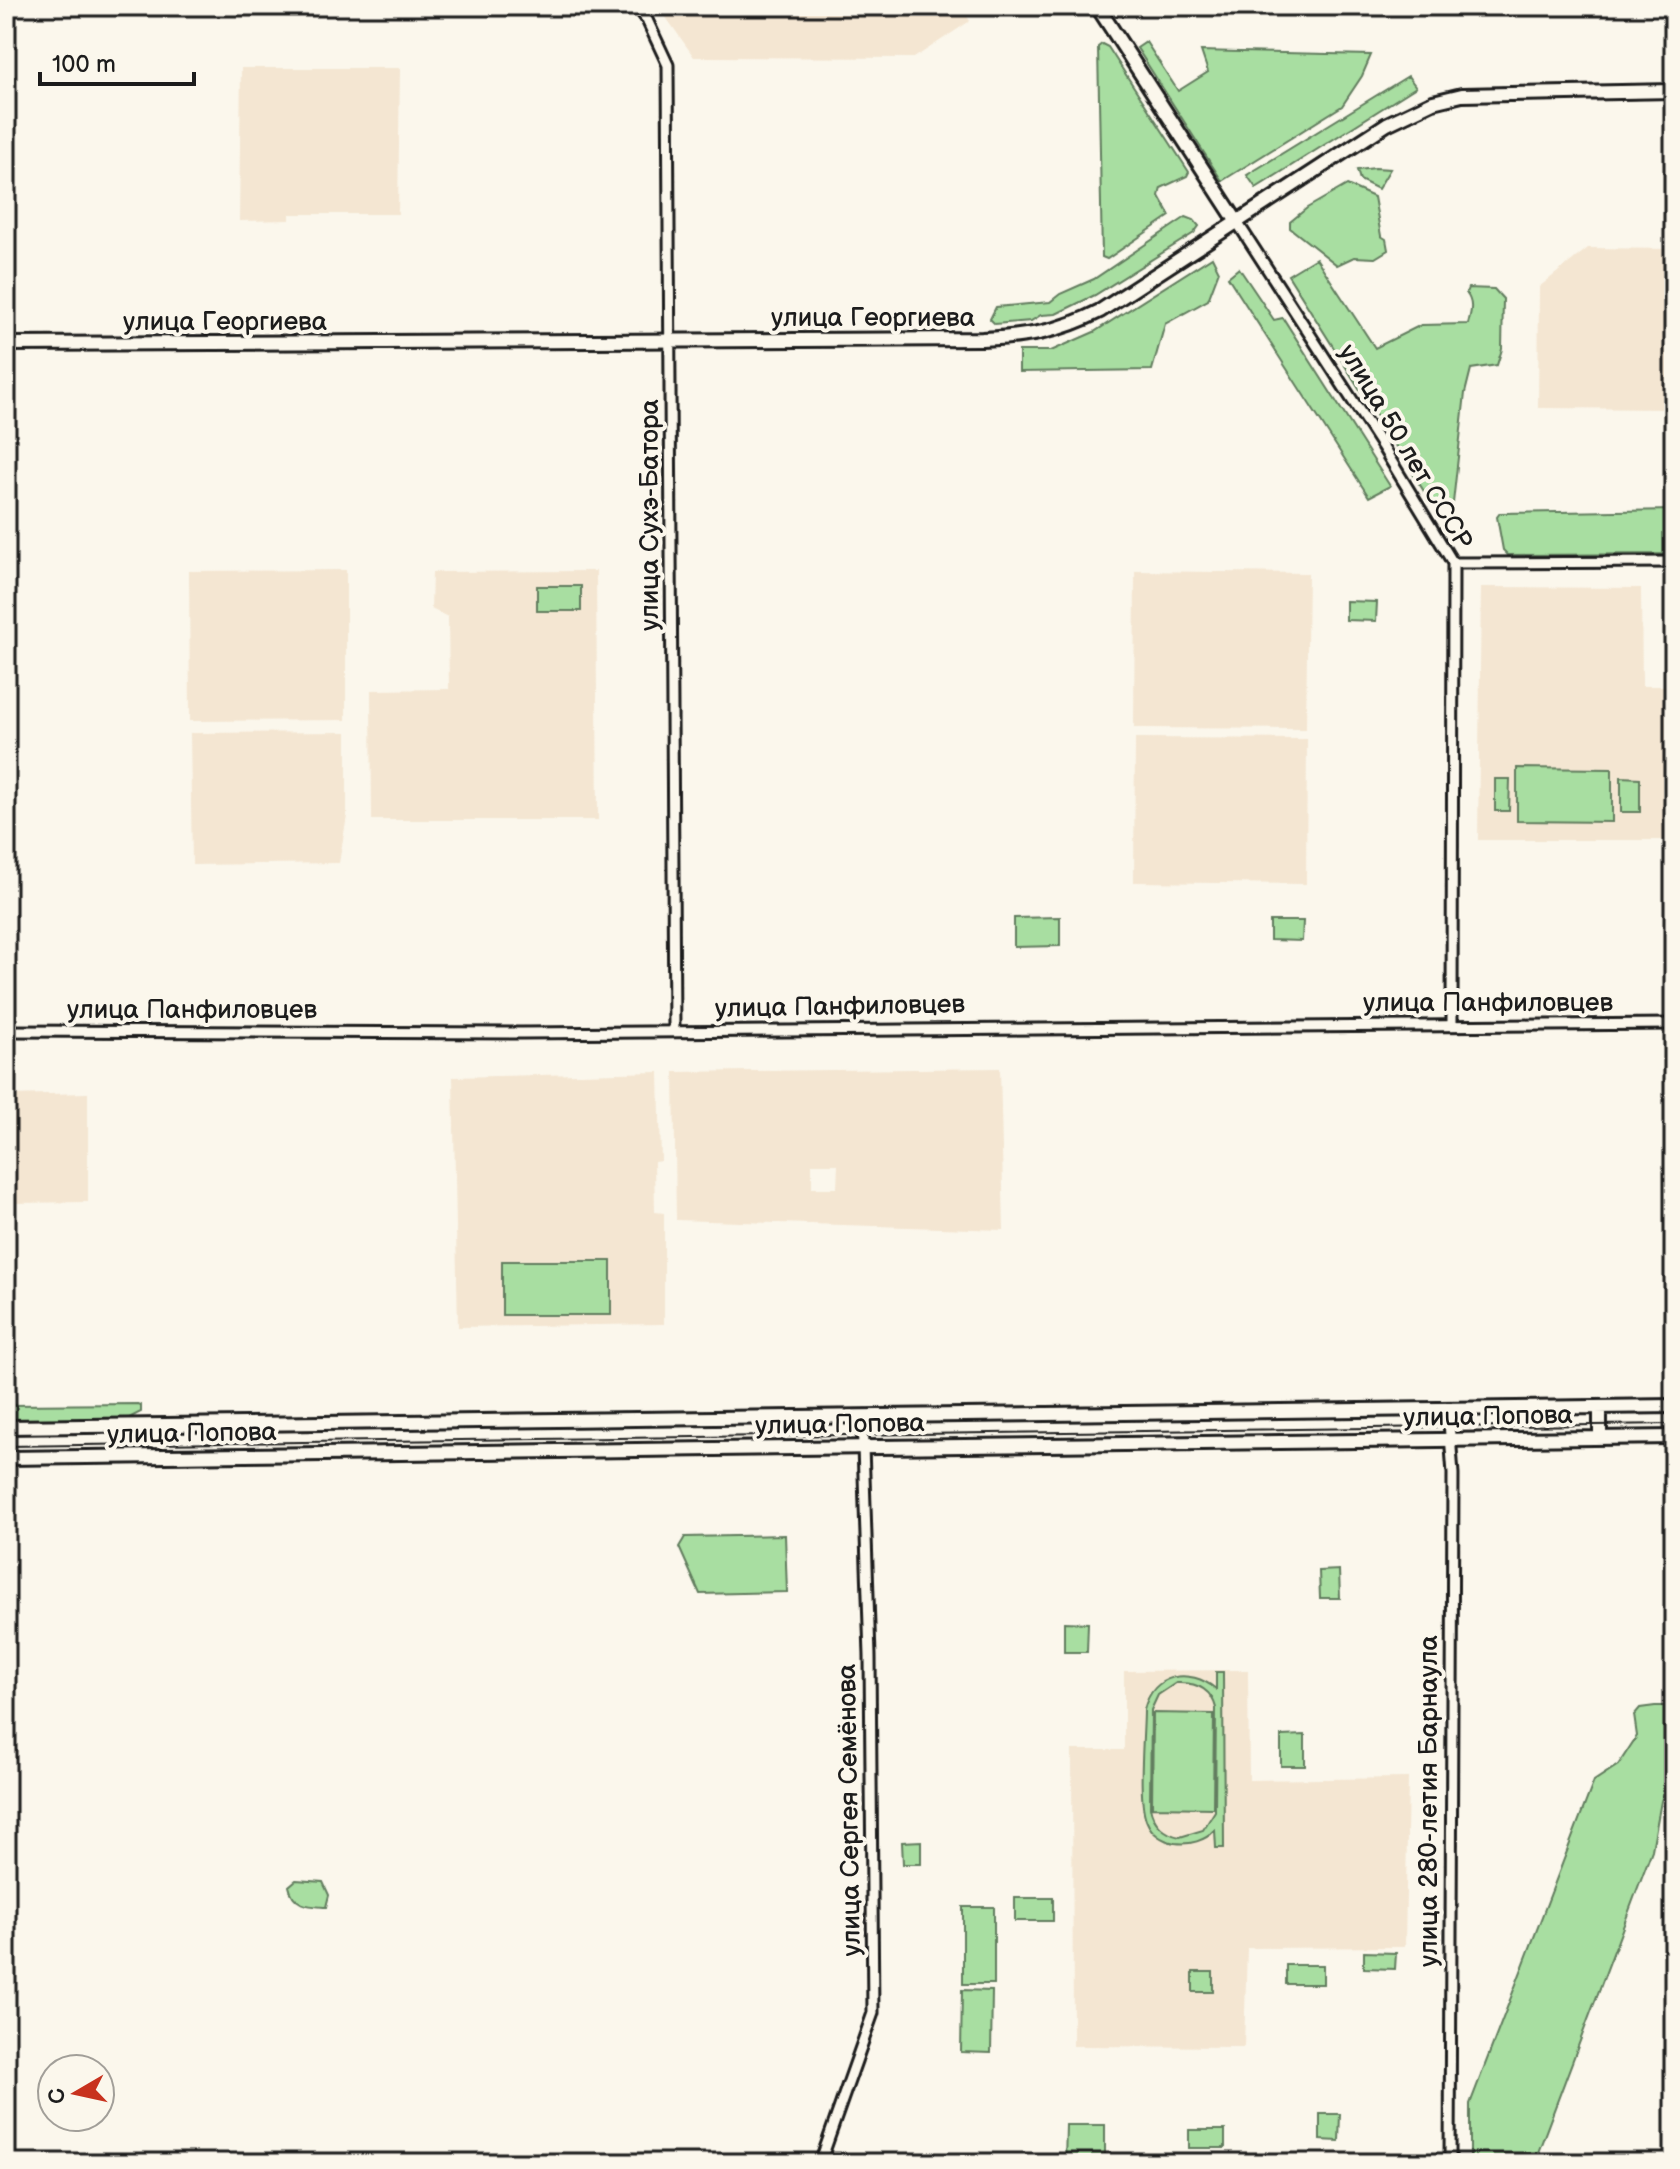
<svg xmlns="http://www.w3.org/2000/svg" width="1680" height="2169" viewBox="0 0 1680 2169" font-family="'Balsamiq Sans',sans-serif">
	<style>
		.built { fill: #f4e6d2; fill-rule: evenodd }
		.green { fill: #a8dea1; stroke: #627d5e; stroke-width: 2; fill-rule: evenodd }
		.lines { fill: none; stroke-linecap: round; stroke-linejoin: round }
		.street-casing { stroke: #1c1c1c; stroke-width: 15 }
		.secondary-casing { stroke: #1c1c1c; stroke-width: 18 }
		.street { stroke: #fbf7ec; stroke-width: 9 }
		.secondary { stroke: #fbf7ec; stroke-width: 12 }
		.tram { stroke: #1c1c1c; stroke-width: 2 }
		.labels { text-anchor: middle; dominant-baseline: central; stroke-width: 8; stroke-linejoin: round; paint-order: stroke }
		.street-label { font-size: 26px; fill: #1c1c1c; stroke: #fbf7ec }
	</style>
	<rect width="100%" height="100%" fill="#fbf7ec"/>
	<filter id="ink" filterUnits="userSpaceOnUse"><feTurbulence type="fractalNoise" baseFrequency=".0125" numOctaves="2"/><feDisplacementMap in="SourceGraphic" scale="16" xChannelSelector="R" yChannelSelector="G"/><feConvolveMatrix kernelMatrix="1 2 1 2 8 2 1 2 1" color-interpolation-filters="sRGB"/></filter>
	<g filter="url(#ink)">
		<!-- built -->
		<path class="built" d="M658 6H961L970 21 914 58 694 57Z
			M241 68H400L398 214H290V220L239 221Z
			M1588 248 1674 249V409L1538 408 1539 287Z
			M346 570V720L190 721 189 571Z
			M596 571 598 820H372L371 690 449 689 448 617 431 609 432 572Z
			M1135 571 1308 573 1306 729 1134 728Z
			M1481 587 1641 588 1642 686H1674V840H1478Z
			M347 732V816L339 863 192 865 190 733Z
			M1135 738 1307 739 1306 884 1134 882Z
			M1000 1068 1004 1230 676 1220 674 1072ZM812 1164H838L837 1188H812Z
			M659 1072 661 1161 654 1162 655 1212 664 1213V1324L458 1327 453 1077Z
			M88 1093V1202L12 1203 10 1095Z
			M1248 1670 1249 1780 1408 1778 1405 1947 1247 1948 1244 2047 1073 2046 1072 1750H1124V1671Z"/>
		<!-- green -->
		<path class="green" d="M1146 42 1178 91 1208 72 1201 51 1371 55 1362 76 1342 106 1222 181 1137 48Z
			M1102 44 1108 47 1189 172 1187 176 1161 188 1159 196 1170 216 1107 259 1102 257 1098 47Z
			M1408 76 1416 87 1256 188 1247 175Z
			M1375 168 1390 169 1378 189 1360 180 1357 170Z
			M1347 185 1374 197 1381 236 1386 239 1388 250 1375 258 1354 257 1337 265 1290 228V222L1307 208Z
			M1186 217 1194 220 1199 226 1194 233 1095 295 1056 314 1041 315 1031 321 995 324 990 319 996 307 1050 302 1060 294 1094 279Z
			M1212 257 1219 271 1208 300 1165 324 1152 370 1019 372V351H1051L1094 332Z
			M1316 258 1375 348 1421 325 1468 324C1471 312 1474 303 1466 293L1468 288 1494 289 1503 299 1502 349 1497 365 1471 369 1465 393 1453 503 1441 509 1432 504 1288 275Z
			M1239 268 1274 320 1283 318 1390 486 1369 497 1228 277Z
			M1674 510V554L1508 555 1503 550 1497 517 1500 513Z
			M537 586H581V611H537Z
			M1346 601 1377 602 1376 621 1346 620Z
			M1517 768 1612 769V822L1517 821Z
			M1621 777 1640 778V812H1621Z
			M1495 779H1510L1509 811H1495Z
			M1060 917V946L1014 947V918Z
			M1270 921H1303L1302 941 1270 940Z
			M502 1261H611V1315H502Z
			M138 1404 141 1405V1412L129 1418 6 1420V1405Z
			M785 1535 787 1592 700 1594 679 1547 685 1537Z
			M1339 1570 1340 1598H1320L1319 1571Z
			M1064 1622 1088 1623 1087 1652H1064Z
			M1216 1672H1223L1224 1848H1216L1215 1830C1205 1841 1190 1845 1175 1843 1163 1841 1152 1834 1147 1822 1137 1801 1144 1736 1144 1710 1153 1673 1189 1667 1216 1689ZM1176 1683C1196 1682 1211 1688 1216 1708L1215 1811 1203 1830 1180 1837C1164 1834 1153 1823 1150 1807L1151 1710 1158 1695Z
			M1655 1706H1674V1770L1661 1801 1652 1850 1534 2163H1470V2104L1594 1781 1618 1765 1637 1736 1634 1715 1640 1708Z
			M1153 1713 1214 1714 1213 1808 1152 1807Z
			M1305 1735V1766H1281V1736Z
			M921 1841V1864H903L902 1842Z
			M296 1880 323 1882 329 1895 326 1907C308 1906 293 1906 289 1886Z
			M1015 1898H1053V1921H1015Z
			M963 1907H994V1984H963Z
			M1364 1952 1396 1953 1395 1969 1364 1968Z
			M1286 1965H1323V1984H1286Z
			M1193 1972H1213V1992H1193Z
			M962 1990 992 1991 991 2053 961 2052Z
			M1320 2114H1340L1339 2141 1320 2140Z
			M1066 2125H1105V2163H1065Z
			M1189 2130H1225V2148H1189Z"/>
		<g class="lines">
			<defs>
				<path id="street" d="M637 6 647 20 668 65 674 1031
					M1237 222 1382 446 1453 563 1452 1025
					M1453 563 1674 562
					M6 1031 522 1033 1674 1024
					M1448 1409 1453 1474 1450 2163
					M820 2163 873 2013 870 1656 862 1416"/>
				<path id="secondary" d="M1097 6 1237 222
					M6 344 982 339C1027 337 1059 332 1100 311L1387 124 1433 102 1462 95 1674 91
					M1600 1407V1437
					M6 1427 1674 1406
					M6 1458 1674 1437"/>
			</defs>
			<!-- street casing -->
			<use href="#street" class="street-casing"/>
			<!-- secondary casing -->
			<use href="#secondary" class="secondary-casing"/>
			<!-- street -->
			<use href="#street" class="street"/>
			<!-- secondary -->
			<use href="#secondary" class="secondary"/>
			<!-- tram -->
			<path class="tram" d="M6 1446 1674 1424"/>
		</g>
	</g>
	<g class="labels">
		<!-- street labels -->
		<g class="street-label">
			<text x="873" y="318">улица Георгиева</text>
			<text x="225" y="322">улица Георгиева</text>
			<text transform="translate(1405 447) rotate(59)">улица 50 лет СССР</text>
			<text transform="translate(650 515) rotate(-90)">улица Сухэ-Батора</text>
			<text x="1488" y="1003">улица Панфиловцев</text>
			<text transform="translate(840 1007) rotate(-1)">улица Панфиловцев</text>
			<text x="192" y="1010">улица Панфиловцев</text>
			<text transform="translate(1488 1417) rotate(-1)">улица Попова</text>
			<text transform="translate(840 1425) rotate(-1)">улица Попова</text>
			<text transform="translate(192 1434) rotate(-1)">улица Попова</text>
			<text transform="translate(1429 1801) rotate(-90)">улица 280-летия Барнаула</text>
			<text transform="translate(850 1810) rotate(-91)">улица Сергея Семёнова</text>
		</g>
	</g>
	<!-- margin -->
	<rect width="1680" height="2169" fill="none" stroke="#fbf7ec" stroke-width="32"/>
	<rect x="16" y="16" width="1648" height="2137" fill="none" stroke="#1c1c1c" stroke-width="3" filter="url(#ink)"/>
	<!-- north arrow -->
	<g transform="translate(76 2093) rotate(261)"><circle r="38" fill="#fbf7ec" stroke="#a29f99" stroke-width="2"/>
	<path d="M0-6L14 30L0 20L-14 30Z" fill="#c8321e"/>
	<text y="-12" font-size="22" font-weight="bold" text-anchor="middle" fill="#1c1c1c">С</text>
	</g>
	<!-- scale -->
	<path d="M40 72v12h154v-12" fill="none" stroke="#1c1c1c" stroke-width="4"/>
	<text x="52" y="72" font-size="24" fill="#1c1c1c" stroke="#fbf7ec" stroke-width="6" paint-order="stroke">100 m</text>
</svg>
